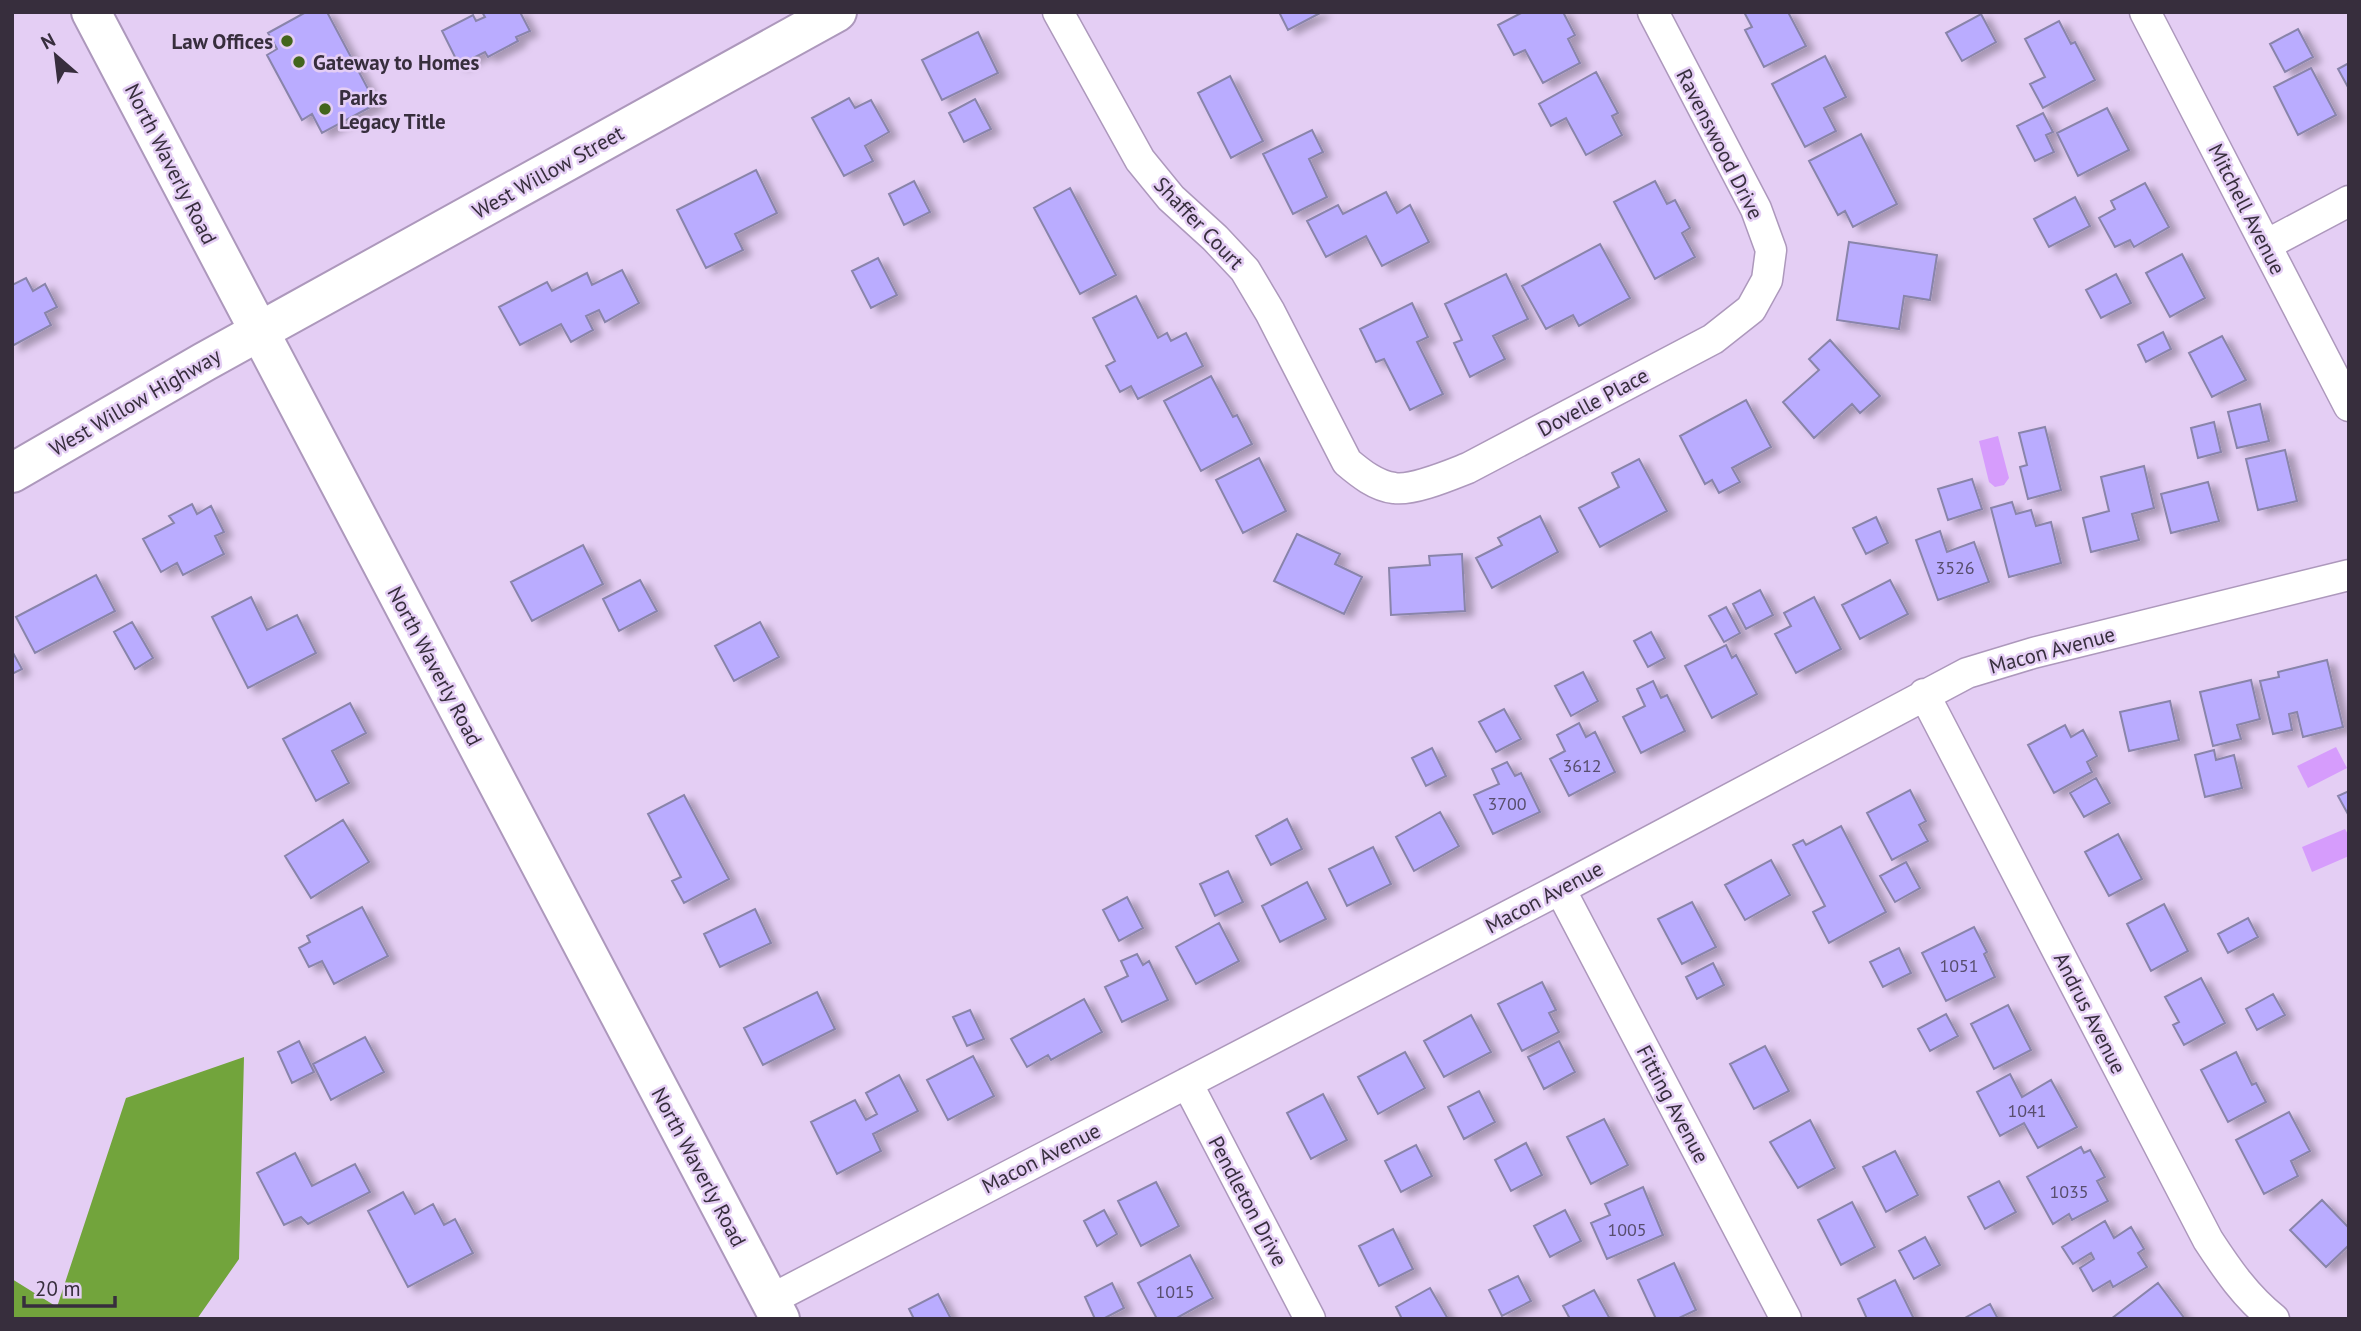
<svg xmlns="http://www.w3.org/2000/svg" width="2361" height="1331" viewBox="0 0 2361 1331" font-family="'PT Sans',sans-serif">
	<style>
		.forest { fill: #72a43c }
		.water { fill: #d69cfc }
		.building { fill: #baacff; stroke: #8984aa; stroke-width: 2; filter: url(#shadow) }
		.lines { fill: none; stroke-linecap: round; stroke-linejoin: round }
		.street-casing { stroke: #ad98bc; stroke-width: 33 }
		.secondary-casing { stroke: #ad98bc; stroke-width: 42 }
		.street { stroke: #fff; stroke-width: 30 }
		.secondary { stroke: #fff; stroke-width: 38 }
		.poi-dot { fill: #43651c; stroke: #e4cef4; stroke-width: 2.5 }
		.labels { text-anchor: middle; dominant-baseline: central; stroke-width: 5; stroke-linejoin: round; paint-order: stroke }
		.number-label { font-size: 18px; fill: #584e6e }
		.poi-label { font-size: 21px; font-weight: bold; fill: #372e3d; stroke: #e4cef4; text-anchor: start }
		.street-label { font-size: 21px; fill: #372e3d; stroke: #e4cef4 }
	</style>
	<defs>
		<filter id="shadow"><feDropShadow dx="8" dy="4.5" stdDeviation="3.5" flood-color="#0004"/></filter>
	</defs>
	<rect width="100%" height="100%" fill="#e4cef4"/>
	<!-- forest -->
	<path class="forest" d="M244 1057 239 1259 197 1319H12V1279L57 1307 126 1098Z"/>
	<!-- water -->
	<path class="water" d="M1998 436 2009 478 2004 485 1995 487 1989 482 1979 441Z
		M2336 747 2347 768 2308 788 2297 766Z
		M2345 829 2349 836V856L2312 872 2302 847Z"/>
	<!-- building -->
	<path class="building" d="M306 12H327L376 104 322 133 312 114 302 120 267 55 277 49 268 33Z
		M482 12H520L530 31 516 37 518 41 488 57 485 52 459 65 442 31 473 15 476 21 485 17Z
		M1279 12H1322L1288 30Z
		M1523 12H1563L1575 35 1568 39 1580 63 1543 83 1525 50 1514 55 1498 25Z
		M1744 12H1788L1806 46 1764 67 1745 30 1752 27Z
		M1981 14 1996 42 1962 61 1946 33Z
		M2059 21 2071 44 2075 42 2095 80 2043 108 2030 84 2045 77 2025 39Z
		M2298 29 2313 57 2285 72 2270 44Z
		M978 32 998 73 942 100 922 60Z
		M1825 56 1846 97 1824 108 1836 131 1805 147 1772 84Z
		M2349 63V89L2338 69Z
		M2311 68 2336 115 2298 135 2274 87Z
		M1596 72 1618 113 1612 116 1622 135 1586 155 1566 118 1551 126 1539 104Z
		M1230 76 1263 141 1231 158 1198 93Z
		M849 98 855 108 871 100 889 132 865 146 873 161 844 176 812 118Z
		M975 99 991 129 964 142 949 113Z
		M2107 108 2129 150 2078 176 2057 133Z
		M2043 113 2053 132 2046 135 2054 152 2035 161 2017 126Z
		M1312 130 1323 152 1309 159 1327 197 1293 214 1263 154Z
		M1861 134 1897 204 1853 227 1845 211 1838 215 1809 161Z
		M756 170 777 213 735 234 743 250 706 268 677 210Z
		M914 181 930 212 904 225 889 194Z
		M1655 181 1667 204 1675 200 1690 228 1682 233 1695 257 1655 279 1614 202Z
		M2145 183 2169 227 2134 247 2130 240 2115 247 2099 218 2115 209 2111 201Z
		M1070 188 1116 275 1080 294 1034 208Z
		M1386 192 1397 213 1410 205 1429 242 1382 266 1366 236 1326 257 1307 221 1338 205 1343 214Z
		M2075 197 2090 226 2049 247 2034 219Z
		M1849 242 1937 255 1930 300 1904 296 1899 329 1837 320Z
		M1600 244 1630 298 1579 326 1573 315 1546 329 1522 286Z
		M2182 254 2205 298 2170 317 2146 273Z
		M878 258 897 295 871 308 852 271Z
		M622 270 639 303 605 322 599 310 586 316 593 330 571 342 561 324 520 345 499 307 547 282 552 291 587 273 592 285Z
		M1506 274 1528 319 1493 336 1505 359 1470 377 1454 343 1462 340 1445 304Z
		M2116 274 2131 303 2101 318 2086 290Z
		M26 278 33 291 45 284 57 307 45 313 51 325 12 346V285Z
		M1136 296 1158 338 1167 333 1171 341 1186 333 1203 366 1138 399 1131 386 1120 392 1106 366 1115 361 1093 318Z
		M1412 303 1428 337 1417 342 1443 394 1410 410 1384 359 1376 362 1360 329Z
		M2163 332 2171 349 2146 362 2138 345Z
		M2222 336 2246 380 2212 397 2189 353Z
		M1830 340 1880 396 1860 413 1852 404 1814 438 1783 402 1819 370 1809 359Z
		M1211 376 1233 417 1237 415 1252 444 1201 471 1164 401Z
		M1746 400 1771 447 1732 468 1740 482 1719 493 1712 480 1705 484 1680 436Z
		M2260 404 2269 441 2237 448 2228 412Z
		M2214 422 2221 452 2198 458 2191 428Z
		M2045 427 2061 490 2028 499 2020 467 2027 465 2019 433Z
		M2285 450 2297 501 2258 510 2246 459Z
		M1259 458 1286 511 1243 533 1216 480Z
		M1639 459 1667 511 1600 547 1579 508 1619 487 1612 473Z
		M2144 466 2154 508 2132 514 2139 540 2091 552 2083 518 2109 511 2101 477Z
		M1972 479 1982 509 1948 520 1938 489Z
		M2208 482 2219 521 2171 533 2161 494Z
		M2012 502 2016 514 2031 510 2036 526 2051 522 2061 563 2009 577 1991 508Z
		M192 504 197 514 211 506 224 532 215 536 224 554 183 575 177 563 161 572 143 539 174 523 169 516Z
		M1540 516 1558 552 1492 588 1476 558 1502 545 1498 538Z
		M1876 517 1888 543 1866 554 1853 528Z
		M1940 531 1947 552 1974 542 1989 582 1938 600 1916 540Z
		M1297 534 1340 554 1335 564 1362 577 1344 614 1274 581Z
		M583 545 603 584 532 621 511 582Z
		M1462 554 1465 611 1391 615 1389 568 1430 565 1429 556Z
		M96 575 115 611 35 653 16 617Z
		M640 580 657 611 619 631 603 599Z
		M1890 580 1908 614 1860 639 1842 605Z
		M1760 590 1773 615 1746 629 1733 604Z
		M251 597 267 630 297 615 316 653 248 688 212 617Z
		M1814 597 1841 649 1796 673 1775 634 1791 626 1784 613Z
		M1726 607 1740 633 1724 642 1709 616Z
		M132 622 153 658 135 669 114 632Z
		M760 622 779 657 734 681 715 646Z
		M1651 632 1665 658 1648 667 1634 641Z
		M1726 645 1732 658 1736 655 1757 694 1712 718 1685 666Z
		M12 651 22 669 12 674Z
		M2327 660 2343 727 2303 737 2297 712 2289 714 2292 730 2273 734 2260 681 2279 677 2278 672Z
		M1583 672 1598 701 1571 716 1555 686Z
		M2251 680 2260 719 2237 725 2241 739 2213 746 2200 692Z
		M1653 681 1661 698 1667 695 1685 731 1641 753 1623 717 1645 706 1637 689Z
		M2170 701 2179 740 2129 751 2120 712Z
		M350 703 366 733 332 751 349 783 316 801 283 739Z
		M1504 709 1521 739 1496 752 1479 722Z
		M1579 723 1586 737 1595 732 1615 772 1569 796 1550 759 1565 751 1557 735Z
		M2065 725 2071 737 2083 730 2097 756 2087 762 2092 772 2054 793 2028 745Z
		M1432 748 1446 776 1426 786 1412 758Z
		M2214 750 2216 760 2234 755 2242 788 2205 797 2195 755Z
		M1507 762 1515 776 1521 773 1540 812 1493 834 1474 795 1499 784 1492 769Z
		M2096 778 2110 803 2084 817 2070 793Z
		M1910 790 1926 821 1919 825 1928 841 1892 860 1867 813Z
		M2349 791V816L2338 796Z
		M684 795 729 879 684 903 672 881 681 877 648 814Z
		M1440 812 1459 846 1414 871 1396 837Z
		M1287 819 1302 849 1271 865 1256 836Z
		M343 820 369 862 311 898 285 856Z
		M1841 826 1886 912 1829 943 1813 912 1825 906 1793 845 1803 840 1806 845Z
		M2118 834 2142 879 2109 896 2085 852Z
		M1373 847 1391 884 1347 906 1329 869Z
		M1771 860 1790 895 1745 920 1725 885Z
		M1906 862 1920 888 1895 902 1880 876Z
		M1228 871 1243 902 1215 916 1200 884Z
		M1307 882 1326 919 1280 942 1262 906Z
		M1127 897 1143 928 1119 941 1103 910Z
		M1692 902 1716 947 1682 964 1658 919Z
		M2164 904 2188 951 2151 971 2127 924Z
		M362 907 388 956 334 984 322 961 309 967 299 948 310 942 307 936Z
		M755 909 771 943 720 967 704 934Z
		M2248 918 2258 937 2228 953 2218 934Z
		M1219 923 1239 961 1196 984 1176 947Z
		M1974 927 1987 952 1984 954 1995 977 1946 1001 1922 953Z
		M1899 948 1911 973 1883 987 1870 962Z
		M1137 954 1143 965 1149 961 1168 1000 1122 1022 1105 987 1128 976 1121 961Z
		M1713 963 1724 985 1697 999 1686 977Z
		M2201 978 2225 1023 2184 1045 2173 1025 2179 1022 2165 997Z
		M1542 982 1556 1010 1549 1013 1559 1032 1522 1051 1498 1004Z
		M817 992 835 1029 763 1065 744 1028Z
		M2273 994 2285 1015 2257 1030 2246 1009Z
		M1084 999 1102 1032 1051 1060 1048 1055 1027 1067 1011 1039Z
		M2008 1005 2031 1050 1994 1069 1971 1024Z
		M970 1010 984 1039 967 1046 953 1017Z
		M1946 1014 1958 1036 1930 1051 1918 1029Z
		M1471 1015 1491 1052 1444 1077 1424 1041Z
		M365 1037 384 1072 331 1100 313 1064Z
		M299 1041 314 1072 292 1083 278 1052Z
		M1559 1041 1575 1072 1544 1089 1528 1057Z
		M1765 1046 1789 1091 1754 1109 1730 1064Z
		M1405 1052 1425 1088 1378 1114 1358 1077Z
		M2236 1052 2252 1085 2256 1083 2266 1102 2228 1122 2201 1070Z
		M973 1056 994 1096 948 1120 927 1080Z
		M2010 1074 2022 1097 2051 1080 2077 1127 2038 1148 2024 1123 2000 1136 1977 1092Z
		M899 1075 918 1111 873 1134 881 1151 837 1174 811 1122 855 1100 866 1120 877 1114 866 1093Z
		M1479 1091 1495 1122 1464 1139 1448 1107Z
		M1323 1094 1347 1140 1311 1159 1287 1113Z
		M2289 1112 2310 1151 2291 1161 2298 1176 2264 1194 2236 1140Z
		M1604 1119 1628 1165 1591 1184 1567 1137Z
		M1810 1120 1835 1168 1798 1188 1770 1142Z
		M1526 1143 1542 1175 1511 1191 1495 1160Z
		M1416 1145 1432 1176 1401 1192 1385 1161Z
		M2081 1147 2084 1153 2090 1150 2105 1177 2097 1181 2108 1201 2072 1220 2069 1214 2053 1224 2027 1177Z
		M1895 1151 1918 1195 1886 1212 1863 1167Z
		M295 1153 312 1186 355 1164 370 1192 308 1224 301 1217 284 1225 257 1173Z
		M1999 1181 2016 1212 1985 1229 1968 1197Z
		M1156 1182 1179 1226 1141 1246 1118 1201Z
		M1643 1187 1663 1235 1607 1259 1591 1223 1610 1215 1605 1204Z
		M403 1192 415 1214 433 1204 444 1225 455 1219 473 1253 408 1287 368 1211Z
		M2322 1200 2349 1228V1245L2326 1267 2290 1230Z
		M1852 1202 1875 1247 1841 1265 1818 1220Z
		M1104 1210 1117 1234 1097 1246 1084 1221Z
		M1565 1210 1581 1241 1550 1257 1534 1226Z
		M2105 1221 2114 1238 2131 1227 2144 1249 2138 1253 2147 1267 2113 1287 2110 1281 2093 1291 2080 1268 2094 1259 2091 1253 2073 1264 2062 1247Z
		M1393 1229 1413 1269 1379 1286 1359 1246Z
		M1925 1237 1940 1265 1914 1279 1899 1251Z
		M1190 1255 1213 1298 1175 1319H1157L1138 1283Z
		M1674 1263 1696 1310 1677 1319H1656L1638 1280Z
		M1518 1276 1531 1301 1502 1316 1489 1290Z
		M1895 1280 1914 1319H1867L1858 1299Z
		M1112 1283 1124 1308 1103 1319H1095L1085 1297Z
		M2158 1283 2185 1319H2111Z
		M1430 1288 1448 1319H1402L1396 1307Z
		M1594 1290 1610 1319H1570L1563 1306Z
		M938 1294 951 1319H914L909 1309Z
		M1990 1304 1998 1319H1963Z"/>
	<g class="lines">
		<defs>
			<path id="street" d="M1058 12 1140 160 1171 198 1215 238 1245 270 1270 312 1347 462C1360 473 1376 486 1394 488 1413 491 1450 475 1468 468L1713 339 1751 309 1767 280 1771 250 1756 209 1653 12
				M2145 12 2349 406
				M2266 245 2349 201
				M1924 694 2208 1240C2227 1269 2246 1297 2274 1319
				M1560 889 1786 1319
				M1187 1083 1310 1319
				M770 1300 1560 889 1967 673 2033 653 2349 575"/>
			<path id="secondary" d="M91 12 780 1319
				M12 473 204 362 837 12"/>
		</defs>
		<!-- street casing -->
		<use href="#street" class="street-casing"/>
		<!-- secondary casing -->
		<use href="#secondary" class="secondary-casing"/>
		<!-- street -->
		<use href="#street" class="street"/>
		<!-- secondary -->
		<use href="#secondary" class="secondary"/>
	</g>
	<!-- markers -->
	<g class="poi-dot">
		<circle cx="287" cy="41" r="7"/>
		<circle cx="299" cy="62" r="7"/>
		<circle cx="325" cy="109" r="7"/>
	</g>
	<g class="labels">
		<!-- number labels -->
		<g class="number-label">
			<text x="1955" y="567">3526</text>
			<text x="1582" y="765">3612</text>
			<text x="1507" y="803">3700</text>
			<text x="1959" y="965">1051</text>
			<text x="2027" y="1110">1041</text>
			<text x="2069" y="1191">1035</text>
			<text x="1627" y="1229">1005</text>
			<text x="1175" y="1291">1015</text>
		</g>
		<!-- poi labels -->
		<g class="poi-label">
			<text x="273" y="41" text-anchor="end">Law Offices</text>
			<text x="313" y="62">Gateway to Homes</text>
			<text x="339" y="97">Parks<tspan x="339" dy="24">Legacy Title</tspan></text>
		</g>
		<!-- street labels -->
		<g class="street-label">
			<text transform="translate(1720 144) rotate(63)">Ravenswood Drive</text>
			<text transform="translate(171 164) rotate(63)">North Waverly Road</text>
			<text transform="translate(548 172) rotate(-29)">West Willow Street</text>
			<text transform="translate(2247 209) rotate(63)">Mitchell Avenue</text>
			<text transform="translate(1199 223) rotate(46)">Shaffer Court</text>
			<text transform="translate(135 402) rotate(-30)">West Willow Highway</text>
			<text transform="translate(1593 402) rotate(-28)">Dovelle Place</text>
			<text transform="translate(2052 650) rotate(-15)">Macon Avenue</text>
			<text transform="translate(435 666) rotate(62)">North Waverly Road</text>
			<text transform="translate(1544 897) rotate(-28)">Macon Avenue</text>
			<text transform="translate(2090 1013) rotate(63)">Andrus Avenue</text>
			<text transform="translate(1673 1104) rotate(62)">Fitting Avenue</text>
			<text transform="translate(1041 1158) rotate(-27)">Macon Avenue</text>
			<text transform="translate(699 1167) rotate(62)">North Waverly Road</text>
			<text transform="translate(1248 1201) rotate(62)">Pendleton Drive</text>
		</g>
	</g>
	<!-- border -->
	<rect width="2361" height="1331" fill="none" stroke="#372e3d" stroke-width="28"/>
	<!-- north arrow -->
	<g transform="translate(56 56) rotate(332)" stroke="#e4cef4" stroke-width="5" paint-order="stroke">
	<path d="M0-5L12 26L0 18L-12 26Z" fill="#372e3d"/>
	<text y="-10" font-size="19" font-weight="bold" text-anchor="middle" fill="#372e3d">N</text>
	</g>
	<!-- scale -->
	<path d="M24 1296v10h91v-10" fill="none" stroke="#372e3d" stroke-width="3.5"/>
	<text x="35" y="1296" font-size="21" fill="#372e3d" stroke="#e4cef4" stroke-width="5" paint-order="stroke">20 m</text>
</svg>
